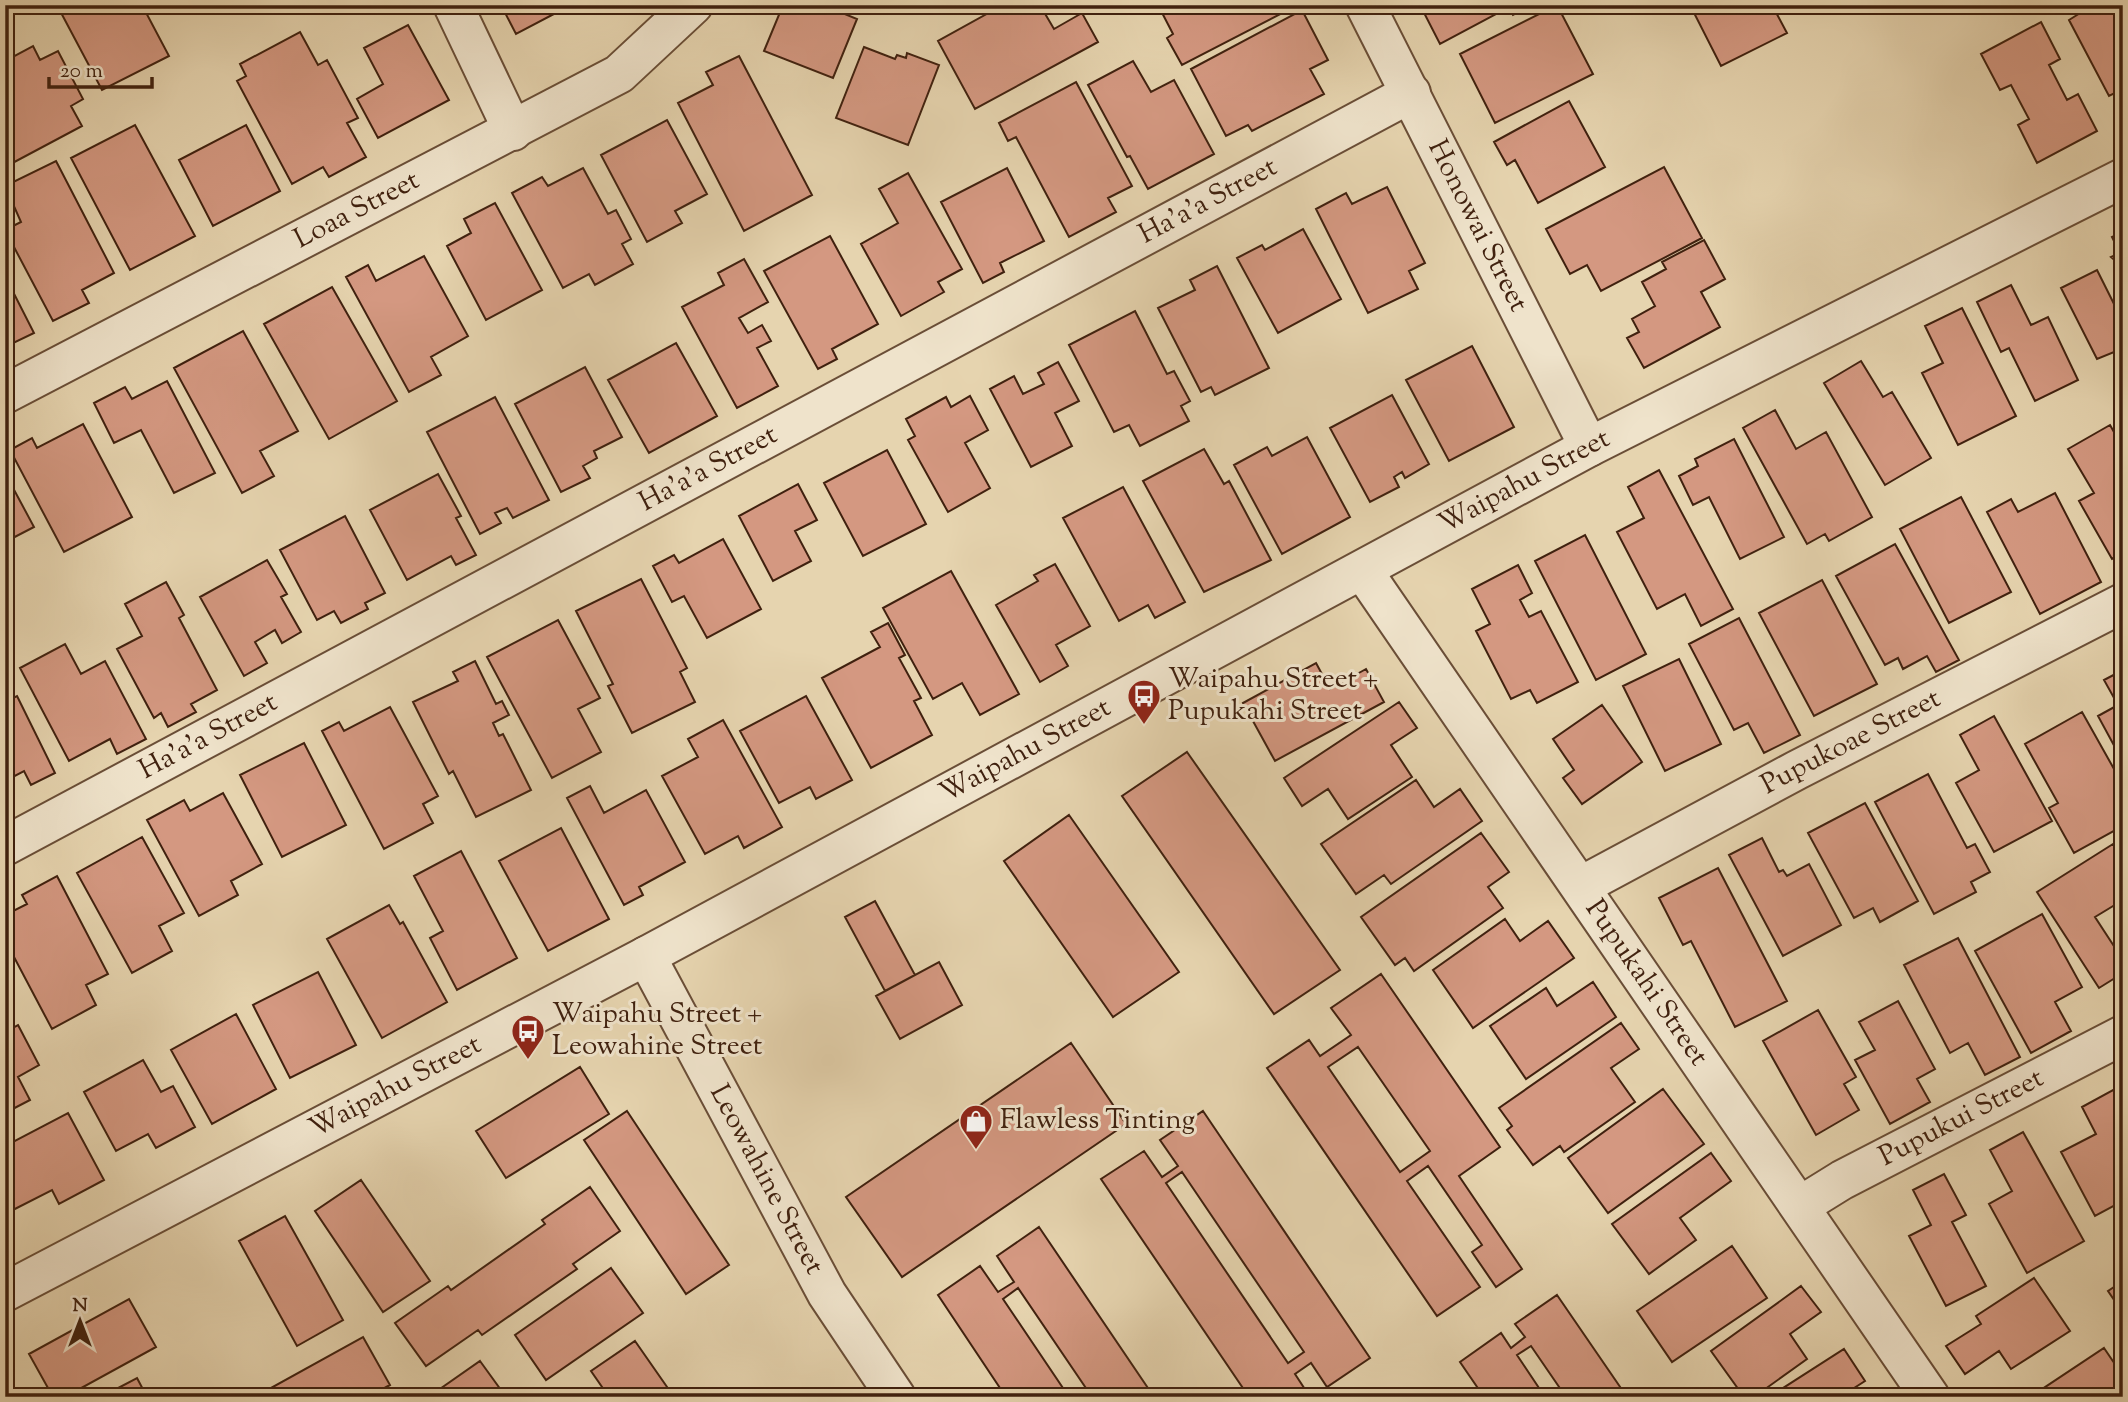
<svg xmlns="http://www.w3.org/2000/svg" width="2128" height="1402" viewBox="0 0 2128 1402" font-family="'Sorts Mill Goudy',serif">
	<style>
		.building { fill: #d49881; stroke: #40210f; stroke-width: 2; fill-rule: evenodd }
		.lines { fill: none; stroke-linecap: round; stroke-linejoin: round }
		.minor-casing { stroke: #6a4e37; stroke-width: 42 }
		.tertiary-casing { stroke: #6a4e37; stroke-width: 42 }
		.minor { stroke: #efe3cb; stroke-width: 38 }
		.tertiary { stroke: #efe3cb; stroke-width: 38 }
		.labels { text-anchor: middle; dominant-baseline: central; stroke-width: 6; stroke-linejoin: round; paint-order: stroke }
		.street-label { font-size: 28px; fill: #40210f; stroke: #efe3cb }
		.poi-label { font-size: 28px; fill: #40210f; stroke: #efe3cb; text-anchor: start }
	</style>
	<rect width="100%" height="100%" fill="#e6d4af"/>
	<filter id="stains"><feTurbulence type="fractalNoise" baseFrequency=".00286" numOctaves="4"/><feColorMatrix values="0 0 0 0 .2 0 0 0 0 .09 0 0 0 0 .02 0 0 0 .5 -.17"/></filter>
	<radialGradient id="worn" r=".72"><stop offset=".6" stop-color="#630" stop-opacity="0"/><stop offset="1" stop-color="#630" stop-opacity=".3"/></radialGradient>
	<!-- building -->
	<path class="building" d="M61 5H142L169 56 102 90 58 7Z
		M501 5H571L516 34Z
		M783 5H823L857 19 833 78 764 51Z
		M1003 5H1034L1044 12 1054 29 1082 13 1098 42 975 109 938 41Z
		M1158 5H1295L1296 6 1182 65 1167 38 1173 34Z
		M1420 5H1532L1513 15 1509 7 1440 44Z
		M1557 5 1593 74 1495 123 1460 54Z
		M1690 5H1772L1787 33 1721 66Z
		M2093 5H2123V89L2109 96 2069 20Z
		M1302 10 1328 60 1310 69 1324 94 1252 131 1248 125 1226 136 1191 69Z
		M2041 22 2060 59 2049 65 2067 100 2078 94 2097 131 2037 163 2018 125 2029 119 2011 85 2000 90 1981 54Z
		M408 25 449 100 378 138 357 99 383 84 364 48Z
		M300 32 318 65 327 60 358 118 347 123 366 157 329 177 323 167 292 184 237 81 246 76 240 64Z
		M33 46 40 60 58 51 83 99 71 106 82 126 5 167V61Z
		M864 47 895 59 897 55 906 58 907 53 939 65 908 145 836 118Z
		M739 56 812 195 744 231 678 103 713 85 706 72Z
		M1133 61 1151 92 1174 80 1214 154 1148 189 1130 156 1127 157 1088 85Z
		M1076 82 1132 186 1108 198 1116 212 1069 237 1016 137 1008 141 999 123Z
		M1569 101 1605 167 1538 203 1515 160 1507 165 1494 142Z
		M667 120 707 194 675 211 682 223 647 242 601 155Z
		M135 125 195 236 130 270 71 158Z
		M246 125 280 191 213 226 179 160Z
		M56 161 114 273 82 290 89 303 53 321 5 230 21 222 5 186Z
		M1664 167 1702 238 1601 291 1587 265 1570 274 1546 229Z
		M583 168 608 214 616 210 631 239 622 244 633 264 595 285 589 274 563 288 512 193 542 177 548 186Z
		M1007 168 1044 241 1000 263 1004 272 983 283 941 202Z
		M908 173 962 269 938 282 944 292 901 316 861 244 898 223 879 189Z
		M1387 187 1425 263 1409 271 1418 289 1368 313 1316 209 1346 193 1352 204Z
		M495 203 542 290 486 320 447 246 471 233 464 219Z
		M1303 229 1341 299 1278 333 1237 258 1262 245 1265 250Z
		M2123 232V267L2111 257 2120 253 2112 237Z
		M830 236 878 324 832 349 837 359 818 369 764 271Z
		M1704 240 1725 279 1701 292 1720 327 1644 368 1627 338 1639 332 1632 319 1655 306 1642 282 1666 269 1662 262Z
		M424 256 468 336 431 357 441 375 409 392 346 277 368 265 376 281Z
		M744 259 768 302 739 318 748 333 762 325 771 341 757 348 778 386 737 408 682 307 724 285 718 273Z
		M1217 266 1269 368 1215 395 1211 387 1201 392 1158 308 1195 290 1190 280Z
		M2097 270 2114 304 2123 300V369L2114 352 2097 359 2061 288Z
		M5 276 34 333 5 347Z
		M2011 285 2031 325 2048 317 2078 380 2035 401 2009 348 2001 352 1977 302Z
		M332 287 397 401 329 439 264 324Z
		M1962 308 2016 416 1958 445 1922 373 1943 363 1925 326Z
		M1135 311 1167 374 1174 371 1190 401 1181 406 1189 421 1140 446 1129 425 1114 432 1069 345Z
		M243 331 298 431 260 451 274 476 242 493 174 368Z
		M676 343 717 416 649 453 608 380Z
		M1472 346 1514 427 1449 461 1406 380Z
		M1861 361 1883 397 1892 392 1931 458 1885 485 1824 383Z
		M1058 362 1079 401 1055 413 1072 446 1031 467 990 389 1014 376 1023 394 1044 384 1038 373Z
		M585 367 622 437 594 451 597 458 583 466 590 478 561 492 515 404Z
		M167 381 215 473 174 493 141 430 114 443 94 403 125 387 132 399Z
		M1392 395 1429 464 1405 478 1402 472 1394 477 1399 487 1370 502 1330 428Z
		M970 396 988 430 965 443 990 488 948 512 908 440 915 436 906 419 946 397 951 407Z
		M495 397 549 500 513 518 507 508 495 513 501 523 480 534 427 432Z
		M1775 410 1796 449 1826 432 1872 517 1829 541 1825 534 1807 544 1743 428Z
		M83 424 132 517 64 552 10 450 32 438 37 448Z
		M2110 425 2123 448V553L2112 559 2079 501 2094 493 2068 449Z
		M1307 437 1350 517 1282 554 1234 465 1267 447 1272 456Z
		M1734 439 1784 537 1740 559 1709 497 1693 505 1679 476 1698 466 1695 459Z
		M1204 449 1224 484 1229 481 1271 560 1204 592 1143 481Z
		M887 450 926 524 863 556 824 483Z
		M1659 470 1733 609 1701 626 1685 594 1657 609 1617 532 1644 518 1628 487Z
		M5 473 34 527 5 542Z
		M438 474 461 516 456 518 476 555 456 565 451 556 407 580 370 510Z
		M798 484 817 520 795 531 811 561 773 581 739 516Z
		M1123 487 1185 602 1155 618 1148 605 1119 621 1063 518Z
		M2055 493 2101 582 2040 614 1987 512 2011 499 2018 512Z
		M1961 497 2011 592 1949 623 1900 529Z
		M345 516 385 593 365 603 368 609 341 623 334 611 317 620 280 550Z
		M1585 535 1646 654 1596 680 1535 561Z
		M723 539 761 609 707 638 684 596 672 602 653 566 674 555 679 563Z
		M1895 544 1959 660 1936 672 1927 656 1903 669 1898 658 1885 665 1836 576Z
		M267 560 287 594 281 597 301 632 282 643 275 630 255 642 267 663 244 676 200 597Z
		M1055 564 1090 626 1056 645 1068 666 1040 682 996 605 1038 581 1034 575Z
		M1518 565 1532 593 1520 600 1529 617 1541 611 1578 682 1537 703 1530 690 1511 699 1476 631 1490 624 1472 589Z
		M951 571 1019 694 980 715 962 683 933 699 883 608Z
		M641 579 687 668 680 672 695 702 632 733 608 686 613 684 576 611Z
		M1822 580 1877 684 1814 716 1759 613Z
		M166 582 184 615 179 618 217 690 191 704 196 712 168 727 161 713 154 718 117 649 142 636 125 604Z
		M1739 618 1800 735 1764 753 1748 723 1734 730 1689 644Z
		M558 620 600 698 578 709 601 752 552 778 487 657Z
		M888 623 905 655 899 658 921 698 914 701 932 735 871 768 822 678 880 647 871 632Z
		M65 644 81 674 105 661 146 739 117 754 110 739 69 761 20 668Z
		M1679 659 1721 744 1665 771 1623 686Z
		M475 661 496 704 502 701 509 715 493 723 499 736 503 734 531 790 476 817 453 771 449 774 413 702 458 681 453 672Z
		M1316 663 1330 689 1366 669 1384 702 1275 761 1243 703Z
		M2123 670V762L2098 716 2118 705 2104 680Z
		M17 696 55 773 31 785 24 771 5 781V702Z
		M806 696 852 780 816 799 810 787 779 803 740 731Z
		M1399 702 1417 728 1391 745 1412 777 1348 819 1328 789 1302 806 1284 778Z
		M1602 705 1642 762 1582 804 1563 778 1574 770 1553 739Z
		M390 707 438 796 423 804 433 823 384 849 322 731 339 722 344 731Z
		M2082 712 2123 785V826L2074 853 2049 808 2058 803 2025 744Z
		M1994 716 2052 821 1994 852 1956 783 1979 770 1960 735Z
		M723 720 782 827 744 848 738 836 705 854 662 776 698 757 688 739Z
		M304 743 346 825 282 857 240 775Z
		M1187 752 1340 970 1274 1014 1122 796Z
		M1928 774 1967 848 1975 844 1990 872 1971 882 1976 892 1934 914 1875 802Z
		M1416 780 1434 807 1460 789 1482 821 1391 884 1384 875 1356 894 1321 844Z
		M590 786 604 813 646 790 685 862 639 887 643 895 624 905 567 798Z
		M223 793 262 864 231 881 238 895 199 916 147 820 184 800 190 811Z
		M1865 803 1918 901 1880 922 1873 908 1854 918 1808 833Z
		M1069 815 1179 972 1113 1017 1004 861Z
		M561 828 609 919 548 951 499 861Z
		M1481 833 1509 872 1488 887 1503 908 1414 971 1405 958 1395 965 1361 917Z
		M142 837 184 913 159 926 172 951 132 973 77 873Z
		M1762 838 1779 872 1783 870 1787 876 1809 864 1841 925 1783 956 1729 855Z
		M2113 844 2123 858V900L2095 917 2123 960V973L2099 988 2037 892Z
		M461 851 517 958 457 990 430 938 443 931 414 876Z
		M1718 868 1787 1001 1735 1027 1691 941 1683 945 1659 898Z
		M57 876 108 974 86 985 96 1005 52 1029 5 940V915L27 904 22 895Z
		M875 901 915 975 885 991 845 917Z
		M389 905 400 924 403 922 447 1002 382 1038 327 939Z
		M2042 914 2082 987 2055 1002 2071 1031 2031 1053 1975 951Z
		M1505 919 1520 941 1548 921 1574 958 1473 1028 1433 970Z
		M1958 938 2020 1057 1985 1075 1968 1043 1950 1053 1904 965Z
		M939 962 962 1005 900 1039 876 996Z
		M318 972 356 1045 290 1078 253 1005Z
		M1381 974 1500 1147 1459 1176 1522 1269 1496 1287 1472 1252 1482 1245 1428 1166 1407 1181 1480 1287 1437 1316 1267 1068 1309 1040 1320 1056 1351 1035 1331 1008ZM1358 1047 1430 1151 1400 1172 1328 1067Z
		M1593 982 1616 1017 1526 1079 1490 1026 1546 988 1557 1006Z
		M5 989 12 1001 5 1004Z
		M1898 1001 1935 1069 1917 1079 1930 1102 1890 1124 1855 1060 1875 1050 1859 1022Z
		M1818 1010 1856 1077 1844 1084 1859 1110 1816 1135 1763 1041Z
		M236 1014 276 1089 212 1124 171 1050Z
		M1621 1023 1639 1049 1611 1068 1635 1102 1564 1152 1560 1146 1533 1165 1507 1130 1512 1126 1499 1108Z
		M18 1025 39 1065 18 1077 30 1100 5 1113V1032Z
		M1071 1043 1126 1124 902 1277 846 1197Z
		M143 1060 161 1092 173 1086 195 1127 156 1148 148 1134 116 1151 84 1092Z
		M580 1067 609 1114 506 1178 476 1131Z
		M1663 1089 1704 1144 1608 1213 1568 1158Z
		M2113 1090 2118 1098 2123 1095V1201L2095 1216 2061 1152 2096 1134 2082 1107Z
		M627 1111 729 1265 686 1294 584 1140Z
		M1203 1111 1370 1358 1327 1387 1311 1363 1295 1374 1310 1397H1249L1101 1179 1144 1151 1162 1177 1178 1166 1160 1140ZM1182 1172 1304 1352 1288 1363 1166 1183Z
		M68 1113 104 1180 59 1204 52 1190 5 1214V1146Z
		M2023 1132 2084 1241 2027 1273 1989 1204 2012 1191 1990 1150Z
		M1711 1153 1731 1181 1680 1218 1696 1240 1649 1274 1612 1224Z
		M1944 1174 1966 1215 1952 1222 1986 1286 1946 1306 1909 1236 1931 1225 1913 1190Z
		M361 1180 430 1281 383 1312 315 1211Z
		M590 1187 620 1231 573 1264 577 1269 482 1335 478 1330 426 1366 395 1323 448 1286 451 1290 545 1224 542 1220Z
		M285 1216 343 1320 297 1346 239 1241Z
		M1039 1227 1154 1397H1092L1018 1288 1003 1299 1069 1397H1006L938 1295 980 1266 998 1292 1014 1282 997 1256Z
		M1732 1246 1767 1298 1672 1362 1637 1311Z
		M611 1268 643 1313 546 1380 515 1335Z
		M2034 1278 2070 1331 2011 1369 1999 1351 1965 1374 1946 1346 1981 1324 1976 1316Z
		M2123 1281V1313L2108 1291Z
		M1801 1286 1821 1312 1790 1334 1807 1359 1754 1397H1744L1711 1351Z
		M1557 1295 1627 1397H1566L1531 1346 1517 1355 1545 1397H1484L1460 1362 1501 1333 1511 1348 1525 1337 1515 1324Z
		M129 1299 156 1347 65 1397H53L29 1354Z
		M363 1337 390 1385 368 1397H261L260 1394Z
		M635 1341 674 1397H609L591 1371Z
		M2104 1348 2123 1376V1397H2030Z
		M1844 1349 1865 1381 1840 1397H1769Z
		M480 1361 506 1397H441L437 1391Z
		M137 1378 147 1397H101Z"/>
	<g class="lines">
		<defs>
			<g id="minor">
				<path d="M453 5 513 131"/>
				<path id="s1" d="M5 394 619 74 693 5"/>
				<path id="s2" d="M5 846 1411 93"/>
				<path id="s3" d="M1581 886 1797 770 2123 603"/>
				<path id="s4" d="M646 956 827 1294 896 1397"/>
				<path id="s5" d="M1800 1206 1842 1180 2123 1035"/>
			</g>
			<g id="tertiary">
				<path id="s6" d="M1365 5 1589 447"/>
				<path id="s7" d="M1363 571 1930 1397"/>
				<path id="s8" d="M5 1292 646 956 1589 447 2123 178"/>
			</g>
		</defs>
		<!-- minor casing -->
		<use href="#minor" class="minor-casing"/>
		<!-- tertiary casing -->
		<use href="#tertiary" class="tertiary-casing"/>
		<!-- minor -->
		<use href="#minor" class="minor"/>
		<!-- tertiary -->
		<use href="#tertiary" class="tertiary"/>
	</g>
	<!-- icons -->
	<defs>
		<symbol id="bus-pin" viewBox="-11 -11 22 30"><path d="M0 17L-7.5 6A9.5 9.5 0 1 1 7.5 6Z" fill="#8f2418" stroke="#efe3cb"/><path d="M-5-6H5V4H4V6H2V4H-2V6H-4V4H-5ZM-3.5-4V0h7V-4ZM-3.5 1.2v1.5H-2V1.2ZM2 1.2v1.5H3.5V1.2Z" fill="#fff"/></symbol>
		<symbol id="shop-pin" viewBox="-11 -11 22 30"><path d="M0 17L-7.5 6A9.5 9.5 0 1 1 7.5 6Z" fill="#8f2418" stroke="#efe3cb"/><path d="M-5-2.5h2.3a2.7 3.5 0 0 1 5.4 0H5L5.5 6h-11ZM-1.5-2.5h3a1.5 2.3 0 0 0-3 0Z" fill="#fff"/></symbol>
	</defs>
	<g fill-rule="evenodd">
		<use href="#bus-pin" x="1125" y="677" width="38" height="52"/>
		<use href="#bus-pin" x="509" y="1012" width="38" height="52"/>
		<use href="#shop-pin" x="957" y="1102" width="38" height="52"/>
	</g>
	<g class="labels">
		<!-- street labels -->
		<g class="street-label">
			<text stroke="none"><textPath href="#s2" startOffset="1365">Ha'a'a Street</textPath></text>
			<text stroke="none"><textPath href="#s1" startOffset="397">Loaa Street</textPath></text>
			<text stroke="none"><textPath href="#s6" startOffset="248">Honowai Street</textPath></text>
			<text stroke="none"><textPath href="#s2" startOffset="798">Ha'a'a Street</textPath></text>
			<text stroke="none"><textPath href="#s8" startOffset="1722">Waipahu Street</textPath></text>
			<text stroke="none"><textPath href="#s2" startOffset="231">Ha'a'a Street</textPath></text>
			<text stroke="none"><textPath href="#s3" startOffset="306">Pupukoae Street</textPath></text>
			<text stroke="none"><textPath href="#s8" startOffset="1155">Waipahu Street</textPath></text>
			<text stroke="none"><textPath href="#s7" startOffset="500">Pupukahi Street</textPath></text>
			<text stroke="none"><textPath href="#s8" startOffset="441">Waipahu Street</textPath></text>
			<text stroke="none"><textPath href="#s5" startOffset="184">Pupukui Street</textPath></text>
			<text stroke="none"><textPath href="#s4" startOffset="254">Leowahine Street</textPath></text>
		</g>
		<!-- poi labels -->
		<g class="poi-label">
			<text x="1168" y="680">Waipahu Street +<tspan x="1168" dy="32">Pupukahi Street</tspan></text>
			<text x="552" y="1015">Waipahu Street +<tspan x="552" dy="32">Leowahine Street</tspan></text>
			<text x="1000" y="1121">Flawless Tinting</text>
		</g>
	</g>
	<!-- margin -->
	<rect width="2128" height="1402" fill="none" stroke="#e6d4af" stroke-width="28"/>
	<rect x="7" y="7" width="2114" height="1388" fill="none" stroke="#40210f" stroke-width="3.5"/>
	<rect x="14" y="14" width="2100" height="1374" fill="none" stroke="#40210f" stroke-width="2"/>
	<!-- north arrow -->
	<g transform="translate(80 1321)" stroke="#efe3cb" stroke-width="5" paint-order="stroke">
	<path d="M0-5L12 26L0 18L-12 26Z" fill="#40210f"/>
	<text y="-10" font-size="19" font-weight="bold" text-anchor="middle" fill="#40210f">N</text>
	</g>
	<!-- scale -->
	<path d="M49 77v10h103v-10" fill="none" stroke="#40210f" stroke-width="3.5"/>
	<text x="60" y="77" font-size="21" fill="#40210f" stroke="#efe3cb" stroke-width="5" paint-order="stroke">20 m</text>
	<rect width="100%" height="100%" filter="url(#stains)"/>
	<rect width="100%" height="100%" fill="url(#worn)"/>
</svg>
